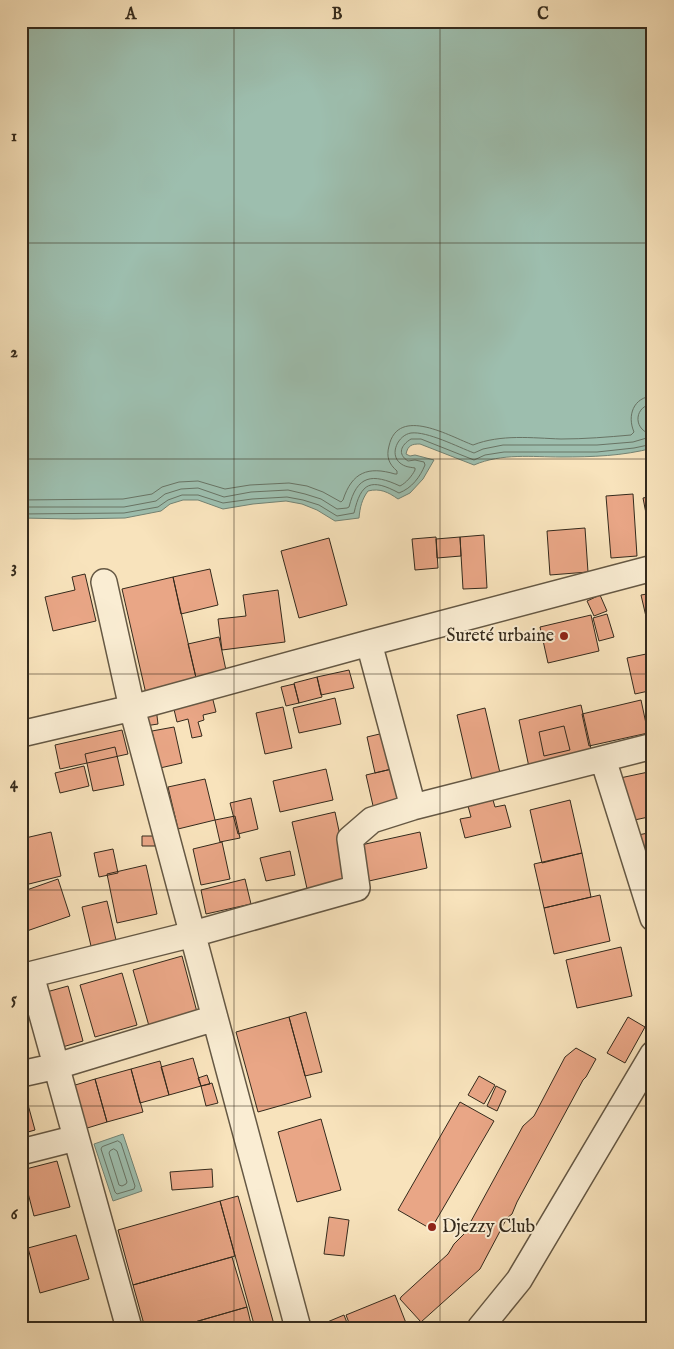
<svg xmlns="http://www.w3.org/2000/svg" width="674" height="1349" viewBox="0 0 674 1349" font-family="'IM FELL English',serif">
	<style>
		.water { fill: #9dbeae; stroke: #738374 }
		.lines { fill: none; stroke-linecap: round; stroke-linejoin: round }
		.shore { stroke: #687465; stroke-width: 1 }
		.building { fill: #e9a686; stroke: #342a1c }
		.minor-casing { stroke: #655844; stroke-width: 28 }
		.minor { stroke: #faedd3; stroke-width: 25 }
		.grid { fill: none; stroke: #342a1c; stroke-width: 1; stroke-opacity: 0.55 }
		.poi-dot { fill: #8f2418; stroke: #faedd3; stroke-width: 2 }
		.labels { text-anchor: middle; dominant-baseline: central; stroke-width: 4; stroke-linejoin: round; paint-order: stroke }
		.poi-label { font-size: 18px; fill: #342a1c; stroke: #faedd3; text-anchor: end }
		.neatline { fill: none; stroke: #342a1c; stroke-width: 2 }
		.grid-label { font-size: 16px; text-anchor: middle; font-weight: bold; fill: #342a1c }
	</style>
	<rect width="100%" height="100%" fill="#f8e3bc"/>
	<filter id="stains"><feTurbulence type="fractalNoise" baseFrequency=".004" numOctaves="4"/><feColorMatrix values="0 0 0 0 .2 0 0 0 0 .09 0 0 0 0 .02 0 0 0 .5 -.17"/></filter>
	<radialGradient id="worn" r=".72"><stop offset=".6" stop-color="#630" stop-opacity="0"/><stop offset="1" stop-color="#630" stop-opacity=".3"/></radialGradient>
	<!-- water -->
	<path class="water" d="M21 21H653V412L649 418V423L653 421V448C623 456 592 457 561 457 532 457 502 453 474 465L420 444C412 444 408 445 406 454L410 456 415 455 434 460 423 479 410 493 398 499C388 492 380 488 368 491 362 499 360 507 359 518L335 521 317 510 302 504 286 501 253 504 223 509 198 500H183L170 504 161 511 125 518 74 519 21 518Z
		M123 1134 142 1191 113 1201 94 1144Z"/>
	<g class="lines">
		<!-- shore -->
		<path class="shore" d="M21 500 123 499 152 494 162 487 179 482 198 481 225 489 250 485 289 483 307 486 323 492 341 502 343 500C352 472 368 466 395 474H397V471C389 464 386 457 389 446 398 405 451 437 473 445 501 434 532 438 561 439 585 439 608 437 631 435L634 432C627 416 633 397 653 396
			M21 507H124L156 501 165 494 181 489 198 488 224 497 251 492 288 490 305 494 321 499 337 509 347 508 349 507C357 475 372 473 400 486 406 483 412 476 415 470V468C409 467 405 467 400 463 389 454 398 435 411 433 427 431 458 447 474 453L483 449 503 445H597L633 442 650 437V434C632 428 635 405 653 404
			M21 514 124 513 158 507 168 500 182 495H198L223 503 252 499 287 497 303 500 319 505 337 516 354 513C361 482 371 478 399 493 412 488 420 477 425 465L424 462 415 460 408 461C397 454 401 445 411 439H421L474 460 485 455 504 452H597L634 448 653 444
			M118 1141 121 1143 135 1186 134 1189 117 1194 115 1192 101 1149 102 1147Z
			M114 1149 117 1151 127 1182 126 1184 122 1186 119 1185 109 1153 110 1151Z"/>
	</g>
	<!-- building -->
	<path class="building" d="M633 494 637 556 611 558 606 496Z
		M653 496V544H652L643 498Z
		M585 528 588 572 550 575 547 531Z
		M484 535 487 588 463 589 460 537Z
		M436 537 438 568 415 570 412 539Z
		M460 537 461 556 437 558 436 539Z
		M329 538 347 605 299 618 281 551Z
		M210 569 218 605 181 614 173 577Z
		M85 574 96 621 53 631 45 597 75 590 72 577Z
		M173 577 197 682 146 694 122 589Z
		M278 590 285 642 222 650 218 619 246 616 243 595Z
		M653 593V647L641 595Z
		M600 595 607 611 594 616 587 601Z
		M607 614 614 637 599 641 593 618Z
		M591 615 599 651 548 663 540 627Z
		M219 637 227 675 197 682 188 644Z
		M651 653 653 660V690L635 694 627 658Z
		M349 670 354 688 321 695 317 677Z
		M317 677 322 697 299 703 294 683Z
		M294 684 299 703 286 706 281 687Z
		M211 692 216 712 203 715 204 720 198 722 202 736 192 738 188 719 177 722 172 701Z
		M335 698 341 724 299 733 293 708Z
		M641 700 648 733 589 746 582 714Z
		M581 705 592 753 529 767 519 720Z
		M283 707 292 748 265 754 256 713Z
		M156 708 158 724 145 726 143 710Z
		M485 708 500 773 472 780 457 715Z
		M564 726 570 750 544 756 539 732Z
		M174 727 182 763 160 768 152 731Z
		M122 730 128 754 60 769 55 745Z
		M388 732 396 768 375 773 367 737Z
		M115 747 124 785 93 791 85 754Z
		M84 766 89 786 60 793 55 773Z
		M396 768 404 803 374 810 366 775Z
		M326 769 333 800 280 812 273 781Z
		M653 771V816L630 821 620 778Z
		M205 779 215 820 178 829 168 787Z
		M251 798 258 829 238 834 230 803Z
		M493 800 495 807 505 805 511 827 465 838 460 819 471 817 468 806Z
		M570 800 582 853 542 863 530 810Z
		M335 812 350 883 308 893 292 822Z
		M235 816 240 838 220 842 215 820Z
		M51 832 61 876 21 886V839Z
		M420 832 427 868 369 881 361 845Z
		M653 832V877L638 835Z
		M142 836H155V846H142Z
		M222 842 230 879 201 885 193 849Z
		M113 849 118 873 99 877 94 853Z
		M290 851 295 875 266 881 260 858Z
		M582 853 591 897 544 908 534 864Z
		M146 865 157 914 117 923 107 874Z
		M58 879 70 916 21 933V892Z
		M245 879 251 904 206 914 201 890Z
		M600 895 610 941 554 954 544 908Z
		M107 901 116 940 91 946 82 907Z
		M621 947 632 996 577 1008 566 960Z
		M182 956 197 1012 149 1026 133 970Z
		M122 973 137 1025 95 1037 80 985Z
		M68 986 83 1041 59 1048 43 993Z
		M306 1012 322 1072 305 1076 289 1017Z
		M289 1017 311 1097 258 1112 236 1032Z
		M628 1017 645 1027 625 1063 607 1053Z
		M576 1048 596 1059 586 1077 583 1080 517 1202 512 1214 507 1218 480 1269 421 1322 400 1299 401 1297 448 1254 454 1244 464 1234 523 1126 534 1116 565 1057Z
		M193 1058 201 1086 169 1095 161 1067Z
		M160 1061 169 1095 140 1103 131 1069Z
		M131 1069 143 1112 107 1122 95 1079Z
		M207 1075 210 1084 201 1086 198 1078Z
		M479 1076 495 1085 484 1104 468 1095Z
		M95 1079 107 1122 84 1129 72 1086Z
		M212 1083 218 1103 206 1106 201 1086Z
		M496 1086 506 1091 497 1111 487 1106Z
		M27 1101 35 1130 21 1134V1103Z
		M460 1102 494 1121 431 1229 398 1210Z
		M321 1119 341 1190 297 1202 278 1132Z
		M57 1161 70 1207 34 1216 22 1170Z
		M212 1169 213 1187 172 1190 170 1172Z
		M238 1196 275 1328H255L220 1201Z
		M220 1201 235 1256 133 1285 118 1230Z
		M329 1217 349 1220 344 1256 324 1254Z
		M76 1235 89 1279 40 1293 28 1248Z
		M232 1257 247 1307 174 1328H145L133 1285Z
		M395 1295 406 1323 395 1328H351L346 1315Z
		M247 1307 252 1328H174Z
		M344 1315 349 1328H313Z"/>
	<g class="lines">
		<defs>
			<path id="minor" d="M104 582 132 708 298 1328
				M369 643 413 807
				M21 734 132 708 369 643 653 568
				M603 759 653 918
				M31 975 129 1328
				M21 977 193 934 357 888 350 839 372 820 413 807 653 746
				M21 1074 57 1066 215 1018
				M21 1152 76 1138
				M480 1328 519 1280 653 1054"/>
		</defs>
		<!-- minor casing -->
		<use href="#minor" class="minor-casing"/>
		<!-- minor -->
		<use href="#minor" class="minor"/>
	</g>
	<!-- grid -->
	<path class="grid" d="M234 21V1328M440 21V1328M21 243H653M21 459H653M21 674H653M21 890H653M21 1106H653"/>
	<!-- markers -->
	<g class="poi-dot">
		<circle cx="564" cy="636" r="5"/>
		<circle cx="432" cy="1227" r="5"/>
	</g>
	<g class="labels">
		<!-- poi labels -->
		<g class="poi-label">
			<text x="554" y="636">Sureté urbaine</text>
			<text x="442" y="1227" text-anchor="start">Djezzy Club</text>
		</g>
	</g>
	<!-- margin -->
	<rect width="674" height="1349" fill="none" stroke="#f8e3bc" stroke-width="55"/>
	<rect x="28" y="28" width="618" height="1294" class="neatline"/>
	<g class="grid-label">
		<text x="131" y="19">A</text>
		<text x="337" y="19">B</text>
		<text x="543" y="19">C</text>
		<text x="14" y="141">1</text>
		<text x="14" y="357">2</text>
		<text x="14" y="572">3</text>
		<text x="14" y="788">4</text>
		<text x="14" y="1004">5</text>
		<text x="14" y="1219">6</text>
	</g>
	<rect width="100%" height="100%" filter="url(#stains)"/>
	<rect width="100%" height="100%" fill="url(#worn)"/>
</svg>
